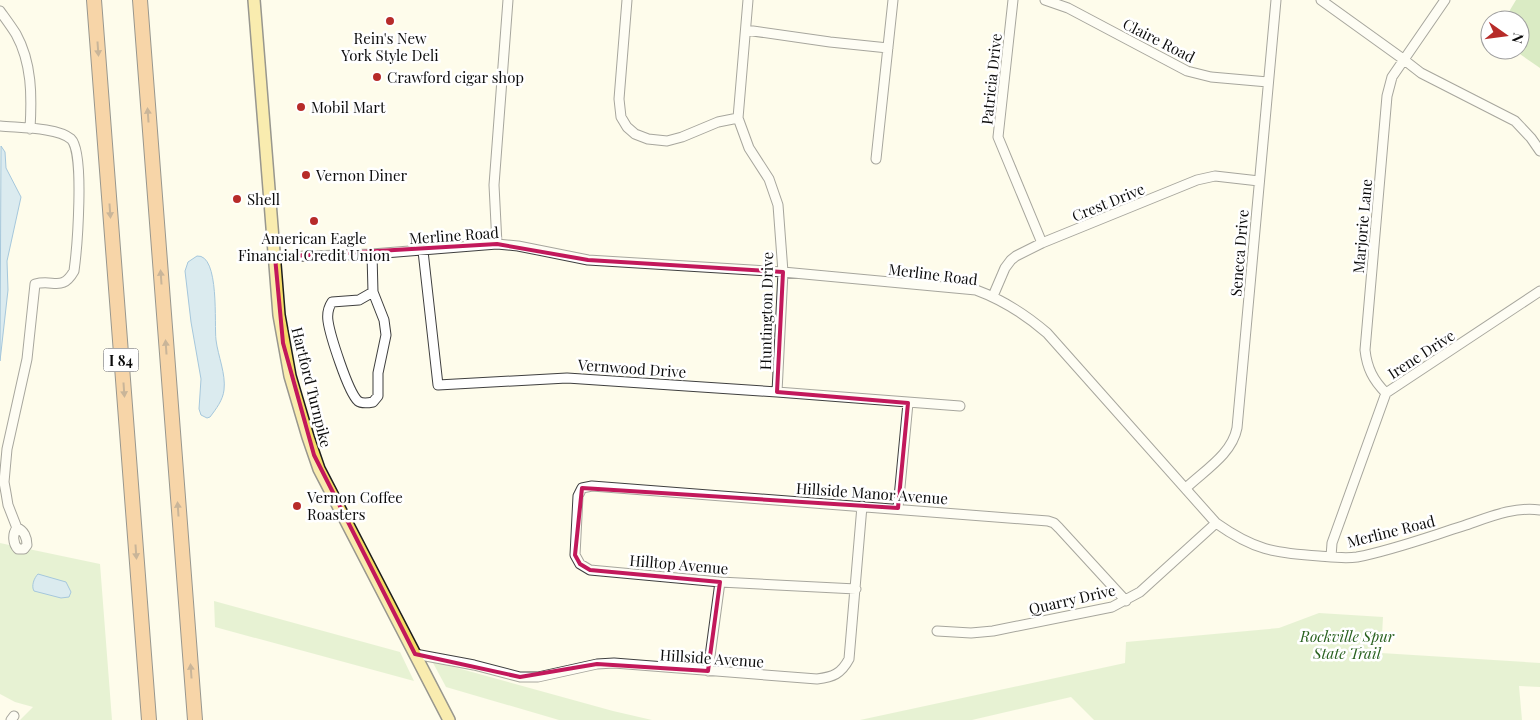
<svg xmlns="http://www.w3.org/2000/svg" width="1540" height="720" viewBox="0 0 1540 720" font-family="'Playfair Display',serif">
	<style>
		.green { fill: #cde7b7 }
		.forest { fill: #b0d796 }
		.water { fill: #b2d7f4; stroke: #3b88c9 }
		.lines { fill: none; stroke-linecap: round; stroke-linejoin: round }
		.minor-casing { stroke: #3f3f3f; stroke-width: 11 }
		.major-casing { stroke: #1d1d1d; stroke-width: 14 }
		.highway-casing { stroke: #1d1d1d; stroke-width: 16 }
		.minor { stroke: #fff; stroke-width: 9 }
		.major { stroke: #f4da66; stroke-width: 11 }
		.highway { stroke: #f0a758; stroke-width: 14 }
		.oneway { fill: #896136 }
		.marked { fill: none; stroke: #c2185b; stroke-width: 4; stroke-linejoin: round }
		.poi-dot { fill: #b72b29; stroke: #fff; stroke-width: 2 }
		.labels { text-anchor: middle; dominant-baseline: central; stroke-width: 5; stroke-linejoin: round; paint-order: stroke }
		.shield { fill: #fff; stroke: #555; stroke-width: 1 }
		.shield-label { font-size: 14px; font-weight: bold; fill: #0c0c0c }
		.poi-label { font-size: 15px; fill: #0c0c0c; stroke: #fff; text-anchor: start }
		.street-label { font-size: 15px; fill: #0c0c0c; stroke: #fff }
		.park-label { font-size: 15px; font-style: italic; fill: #28611f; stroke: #fff }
	</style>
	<rect width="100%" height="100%" fill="#fefceb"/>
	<!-- green -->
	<path class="green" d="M0 543 100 564 112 720H20L33 707 15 702 0 694Z
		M214 601 400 652 414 681 215 627Z
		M1319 613 1383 617 1381 653 1540 663V687L1519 686 1522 720H1094L1071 697 972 720H860L1125 663 1126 642 1279 628Z
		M432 661 613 711 652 720H559L446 687Z"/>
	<!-- forest -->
	<path class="forest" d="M1516 0H1540V68L1514 50H1520V20H1504Z"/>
	<!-- water -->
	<path class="water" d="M1 146 5 152 6 168 21 197 7 261 8 290 0 361Z
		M197 256C220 254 214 325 216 340 218 356 226 374 224 390 223 400 216 409 210 417L207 418 201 415 199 409 201 379 191 322 185 271 188 262Z
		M38 574 66 582 71 592 69 597 61 598 34 591C31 586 34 578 38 574Z"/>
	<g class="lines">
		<defs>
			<path id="minor" d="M627 0 619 99 621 117 627 127 635 134 648 139 667 141 682 137 718 122 738 118
				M748 0 738 118 749 148 769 179 778 205 783 272 777 392
				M1013 0 998 137 1042 243
				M1045 0 1068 8 1187 71 1211 77 1268 82
				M1321 0 1403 59 1421 73 1515 121 1531 138 1540 151
				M0 11C5 18 11 26 16 34 32 63 32 96 30 129
				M746 30 830 42 888 48
				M0 126C18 128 57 127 71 139 85 152 77 249 74 271 62 292 54 279 35 284L27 359 7 449 4 482 6 493 8 505 17 528C12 534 13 544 18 549H24L27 545C27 538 24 530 17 528
				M876 159 893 0
				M497 244 494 185 508 0
				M423 251 438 385 567 378 777 392 960 406
				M372 254 373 292 384 320 386 335 378 373V396L373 402C368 403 362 404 358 401 348 392 330 335 328 321 327 314 328 308 332 302L359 300 373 292
				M275 257 372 254 497 244 518 246 588 260 783 272 976 290C1003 300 1025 314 1047 333L1216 523C1254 550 1274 553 1319 556 1331 557 1345 559 1357 557 1393 550 1428 537 1463 526 1487 518 1514 506 1540 510
				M993 296 1005 268 1011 260 1016 256 1042 243 1197 180 1215 176 1259 181
				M1386 393C1373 380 1367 368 1365 350L1387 96 1392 77 1445 0
				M1186 488C1205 470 1232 454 1237 428L1276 0
				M898 508 908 403
				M1331 557 1332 543 1386 393 1540 291
				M856 589 720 582 590 570 580 564 575 555 578 496 582 488 592 486 1048 521 1054 523 1059 528 1126 601
				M937 631 971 633 993 631 1112 607 1140 592 1216 523
				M415 654 474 665 520 677H538L597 664 614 663 817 679C833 677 841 674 849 659L862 506
				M708 671 720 582
				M11 720 14 716"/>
			<path id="major" d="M254 0 279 315 290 376 308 437 319 469 449 720"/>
			<path id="highway" d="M94 0 149 720
				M140 0 195 720"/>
		</defs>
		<!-- minor casing -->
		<use href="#minor" class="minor-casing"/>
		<!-- major casing -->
		<use href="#major" class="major-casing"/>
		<!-- highway casing -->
		<use href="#highway" class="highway-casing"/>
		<!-- minor -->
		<use href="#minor" class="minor"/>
		<!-- major -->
		<use href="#major" class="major"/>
		<!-- highway -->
		<use href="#highway" class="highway"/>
	</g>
	<!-- one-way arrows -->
	<defs><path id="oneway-solid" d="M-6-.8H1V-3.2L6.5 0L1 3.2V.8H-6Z" transform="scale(1.25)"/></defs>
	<g class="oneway">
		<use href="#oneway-solid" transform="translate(98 49) rotate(86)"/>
		<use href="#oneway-solid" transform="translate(148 115) rotate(-94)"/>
		<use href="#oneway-solid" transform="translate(110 211) rotate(86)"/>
		<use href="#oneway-solid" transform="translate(161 277) rotate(-94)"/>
		<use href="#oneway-solid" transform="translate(166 347) rotate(-94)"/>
		<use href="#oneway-solid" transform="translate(124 390) rotate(86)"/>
		<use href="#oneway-solid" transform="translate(178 509) rotate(-94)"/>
		<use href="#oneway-solid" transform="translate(136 552) rotate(86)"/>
		<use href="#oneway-solid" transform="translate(191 671) rotate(-94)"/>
	</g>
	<!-- marked area -->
	<path d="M0 0H1540V720H0ZM497 244 588 260 783 272 777 392 908 403 898 508 582 488 575 555 580 564 590 570 720 582 708 671 597 664 520 677 415 654 314 455 283 343 275 257Z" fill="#fefceb" fill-opacity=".55" fill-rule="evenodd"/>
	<path class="marked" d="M497 244 588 260 783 272 777 392 908 403 898 508 582 488 575 555 580 564 590 570 720 582 708 671 597 664 520 677 415 654 314 455 283 343 275 257Z"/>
	<!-- markers -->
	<g class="poi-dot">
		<circle cx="390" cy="21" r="5"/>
		<circle cx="377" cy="77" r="5"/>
		<circle cx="301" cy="107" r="5"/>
		<circle cx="306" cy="175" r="5"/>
		<circle cx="237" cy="199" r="5"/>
		<circle cx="314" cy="221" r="5"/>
		<circle cx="297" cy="506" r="5"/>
	</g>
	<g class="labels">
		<!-- shield labels -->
		<rect class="shield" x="103.5" y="348.5" width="35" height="23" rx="4"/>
		<g class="shield-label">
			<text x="121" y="360">I 84</text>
		</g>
		<!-- poi labels -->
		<g class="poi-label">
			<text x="390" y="38" text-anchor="middle">Rein's New<tspan x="390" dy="17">York Style Deli</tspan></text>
			<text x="387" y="77">Crawford cigar shop</text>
			<text x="311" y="107">Mobil Mart</text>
			<text x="316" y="175">Vernon Diner</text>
			<text x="247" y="199">Shell</text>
			<text x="314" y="238" text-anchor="middle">American Eagle<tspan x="314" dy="17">Financial Credit Union</tspan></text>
			<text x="307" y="497">Vernon Coffee<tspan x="307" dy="17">Roasters</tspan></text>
		</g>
		<!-- street labels -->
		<g class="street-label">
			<text transform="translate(1159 40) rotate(27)">Claire Road</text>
			<text transform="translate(991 79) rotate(-84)">Patricia Drive</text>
			<text transform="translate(1108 202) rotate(-22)">Crest Drive</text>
			<text transform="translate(1362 226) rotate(-85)">Marjorie Lane</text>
			<text transform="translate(454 235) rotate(-4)">Merline Road</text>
			<text transform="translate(1239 253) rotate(-85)">Seneca Drive</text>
			<text transform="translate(933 274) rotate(7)">Merline Road</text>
			<text transform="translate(766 311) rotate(-89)">Huntington Drive</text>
			<text transform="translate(1421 354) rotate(-33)">Irene Drive</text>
			<text transform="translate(632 368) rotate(4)">Vernwood Drive</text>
			<text transform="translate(312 387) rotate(76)">Hartford Turnpike</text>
			<text transform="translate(872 493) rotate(4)">Hillside Manor Avenue</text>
			<text transform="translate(1391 531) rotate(-14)">Merline Road</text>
			<text transform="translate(679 564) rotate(5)">Hilltop Avenue</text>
			<text transform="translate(1072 599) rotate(-13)">Quarry Drive</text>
			<text transform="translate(712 658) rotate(4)">Hillside Avenue</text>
		</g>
		<!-- park labels -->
		<g class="park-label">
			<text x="1347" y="636">Rockville Spur<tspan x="1347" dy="17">State Trail</tspan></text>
		</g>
	</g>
	<!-- north arrow -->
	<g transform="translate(1505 35) rotate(104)"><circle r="24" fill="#ffffff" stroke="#9e9e9e"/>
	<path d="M0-4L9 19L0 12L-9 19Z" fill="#b72b29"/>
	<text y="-8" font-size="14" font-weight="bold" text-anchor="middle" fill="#0c0c0c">N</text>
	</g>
</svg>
